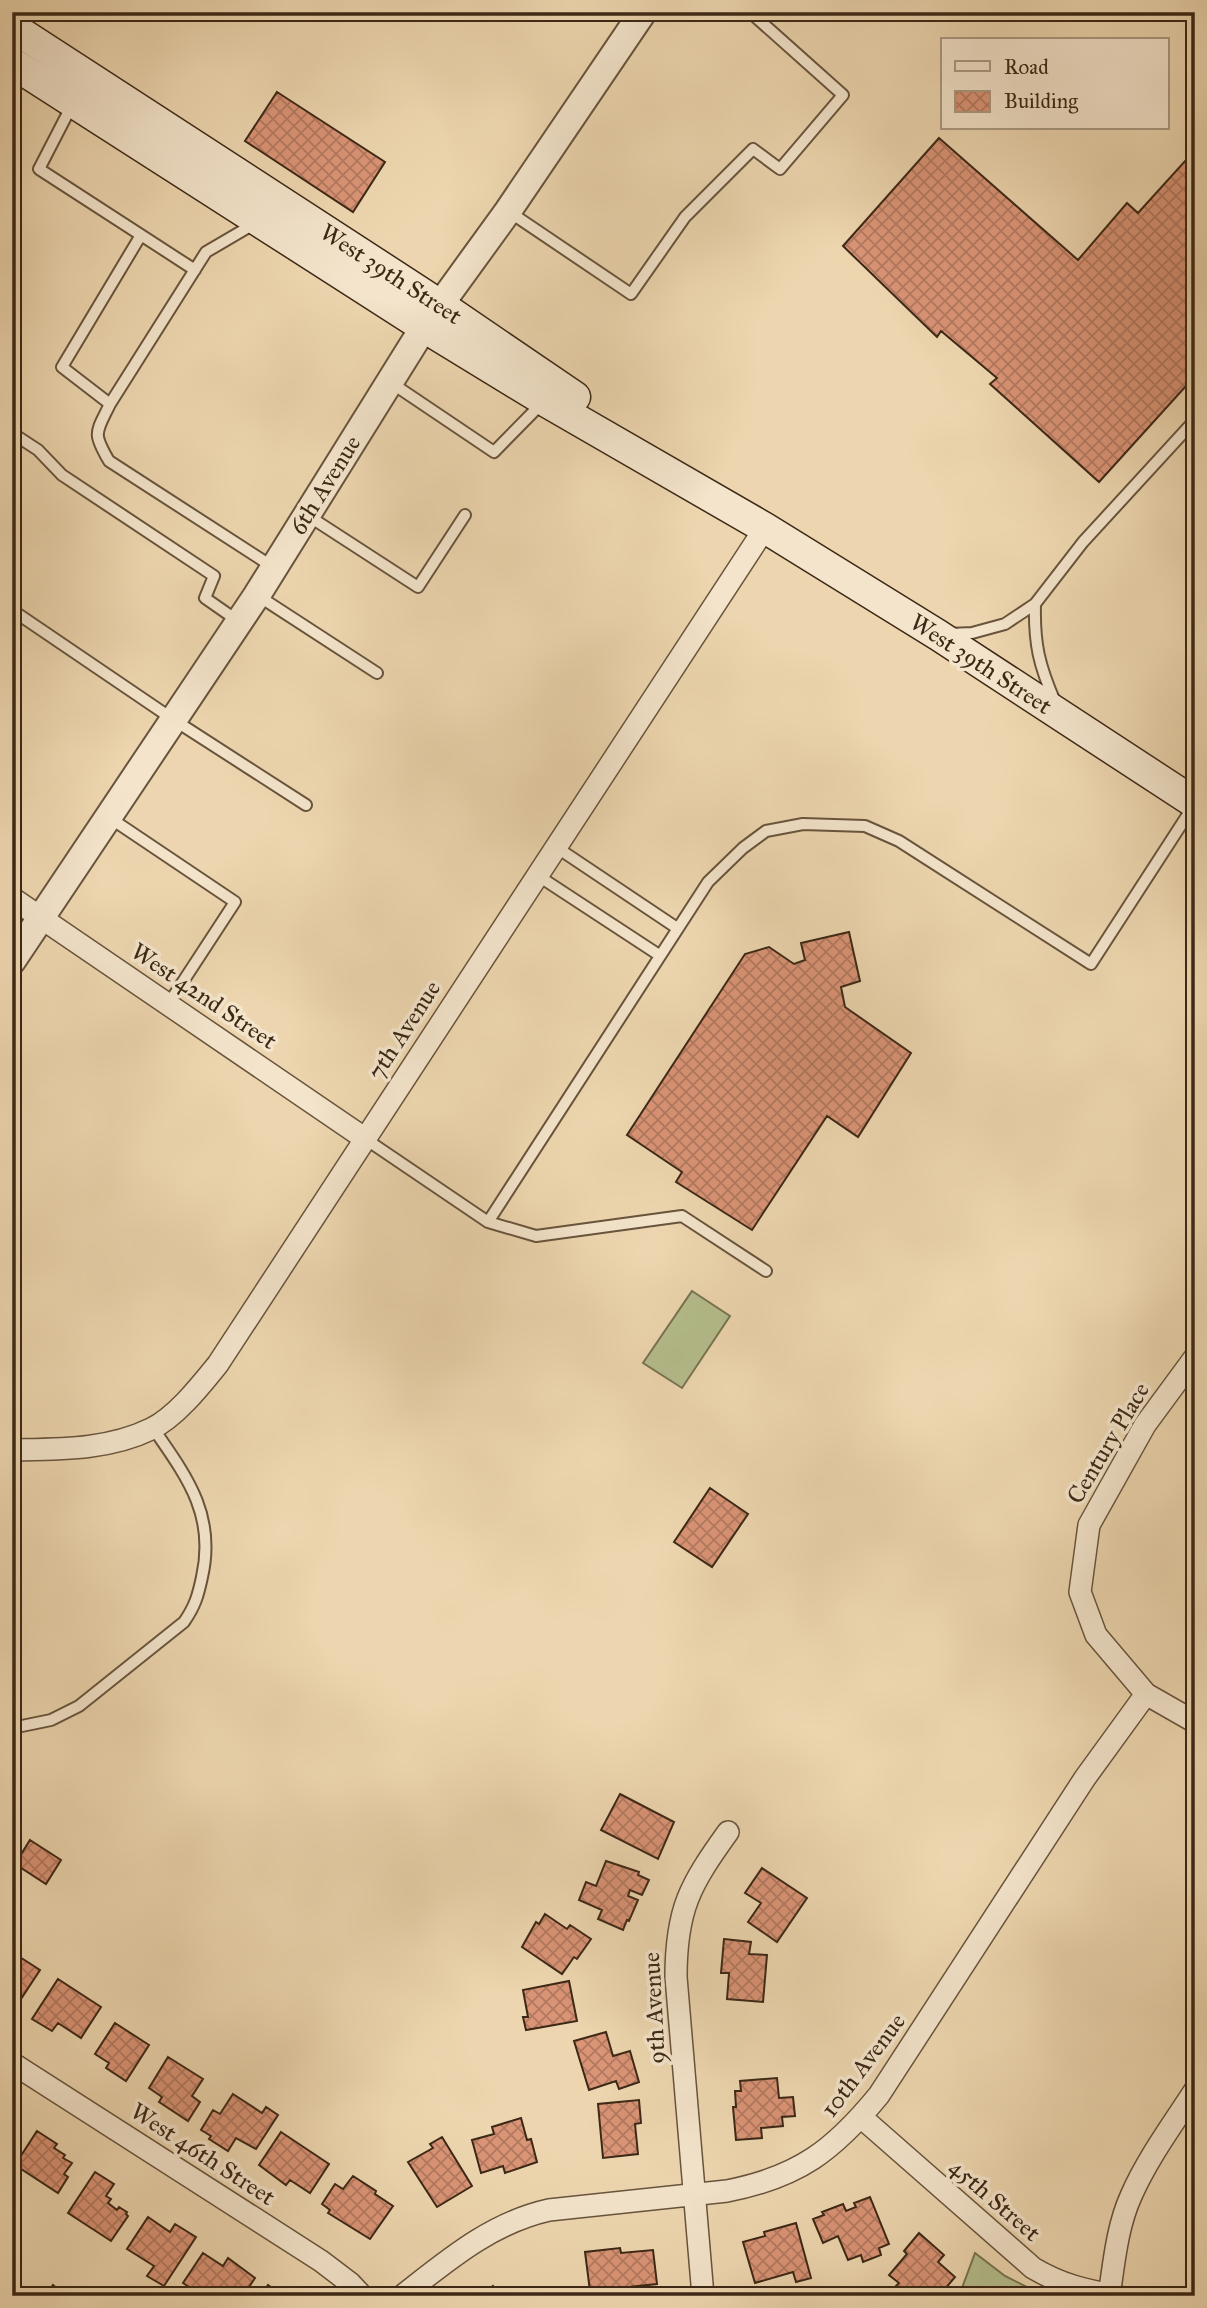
<svg xmlns="http://www.w3.org/2000/svg" width="1207" height="2308" viewBox="0 0 1207 2308" font-family="'IM FELL Great Primer',serif">
	<style>
		.park { fill: #b5be8d; stroke: #787352; stroke-width: 2 }
		.building { fill: url(#building-cross-hatch); stroke: #3c2816; stroke-width: 2 }
		.lines { fill: none; stroke-linecap: round; stroke-linejoin: round }
		.service-casing { stroke: #68543c; stroke-width: 14 }
		.minor-casing { stroke: #68543c; stroke-width: 24 }
		.tertiary-casing { stroke: #68543c; stroke-width: 30 }
		.secondary-casing { stroke: #3c2816; stroke-width: 33 }
		.service { stroke: #f3e4cb; stroke-width: 10 }
		.minor { stroke: #f3e4cb; stroke-width: 21 }
		.tertiary { stroke: #f3e4cb; stroke-width: 26 }
		.secondary { stroke: #f3e4cb; stroke-width: 30 }
		.labels { text-anchor: middle; dominant-baseline: central; stroke-width: 7; stroke-linejoin: round; paint-order: stroke }
		.street-label { font-size: 24px; fill: #3c2816; stroke: #f3e4cb }
	</style>
	<defs>
		<pattern id="building-cross-hatch" width="8" height="8" patternUnits="userSpaceOnUse" patternTransform="scale(1.75)"><rect width="8" height="8" fill="#da9476"/><path d="M0 0l8 8M0 8l8-8" fill="none" stroke="#b27960"/></pattern>
	</defs>
	<rect width="100%" height="100%" fill="#edd6af"/>
	<filter id="stains"><feTurbulence type="fractalNoise" baseFrequency=".00286" numOctaves="4"/><feColorMatrix values="0 0 0 0 .2 0 0 0 0 .09 0 0 0 0 .02 0 0 0 .5 -.17"/></filter>
	<radialGradient id="worn" r=".72"><stop offset=".6" stop-color="#630" stop-opacity="0"/><stop offset="1" stop-color="#630" stop-opacity=".3"/></radialGradient>
	<!-- park -->
	<path class="park" d="M692 1291 730 1316 682 1388 643 1363Z
		M975 2253 1005 2276 1045 2296H959Z"/>
	<!-- building -->
	<path class="building" d="M277 92 385 162 353 212 245 141Z
		M939 138 1078 260 1127 203 1138 213 1195 150V376L1099 482 990 384 997 378 941 331 937 337 843 246Z
		M849 932 860 981 841 987 845 1007 911 1053 858 1137 827 1116 752 1230 676 1182 682 1172 627 1135 745 954 769 947 794 964 805 960 801 943Z
		M710 1488 748 1514 712 1567 674 1542Z
		M620 1794 674 1822 658 1859 601 1830Z
		M30 1840 61 1860 46 1884 15 1864Z
		M606 1861 639 1872 638 1875 649 1880 642 1895 630 1890 628 1896 638 1900 629 1921 627 1920 623 1930 598 1919 602 1910 579 1900 586 1882 596 1886Z
		M762 1868 807 1898 777 1942 748 1922 761 1903 745 1893Z
		M545 1914 567 1929 570 1925 591 1939 577 1959 574 1957 562 1974 522 1947 536 1922 539 1924Z
		M724 1939 751 1942 749 1954 767 1955 763 2002 727 1999 729 1973H721Z
		M12 1952 40 1970 15 2008 12 2006Z
		M58 1979 101 2007 81 2038 58 2023 52 2031 32 2019Z
		M569 1981 577 2021 526 2030 523 2017H528L523 1990Z
		M115 2023 149 2045 126 2081 106 2068 109 2063 95 2054Z
		M606 2032 613 2056 630 2051 639 2082 619 2089 616 2081 589 2090 574 2041Z
		M168 2057 203 2079 192 2096 200 2102 188 2121 159 2102 162 2097 149 2088Z
		M777 2078 779 2098 793 2097 795 2116 782 2117 783 2126 761 2128 762 2138 736 2140 733 2107H736L735 2091H741L740 2081Z
		M233 2094 262 2113 266 2107 278 2115 256 2149 236 2138 228 2151 209 2139 211 2136 201 2130 213 2110 220 2114Z
		M639 2100 641 2123 635 2124 638 2154 603 2158 598 2104Z
		M12 2117 20 2122 12 2134Z
		M521 2118 527 2140 531 2139 537 2162 505 2173 503 2166 481 2173 472 2140 494 2134 492 2127Z
		M37 2131 57 2144 54 2148 65 2155 63 2158 72 2163 64 2174 68 2177 58 2193 15 2165Z
		M281 2132 329 2164 310 2193 290 2180 286 2185 259 2165Z
		M442 2137 472 2186 437 2207 408 2162 433 2148 430 2144Z
		M95 2172 114 2184 106 2196 111 2199 108 2203 117 2210 119 2207 127 2212 126 2214 128 2216 111 2241 68 2213Z
		M353 2176 376 2191 375 2194 393 2206 370 2239 328 2213 330 2210 322 2204 335 2184 343 2189Z
		M870 2197 889 2244 879 2248 881 2255 863 2262 861 2255 848 2260 838 2236 823 2243 813 2219 824 2215 822 2212 843 2204 846 2211 856 2207 854 2203Z
		M148 2217 170 2232 175 2224 196 2237 164 2286 147 2276 154 2266 127 2249Z
		M796 2223 811 2278 796 2282 793 2272 755 2283 743 2242 765 2236 764 2232Z
		M919 2233 944 2255 938 2262 955 2277 939 2296H913L909 2292 907 2295 896 2286 899 2283 889 2275 907 2254 904 2251Z
		M620 2248 621 2253 653 2250 657 2284 590 2291 585 2252Z
		M203 2253 223 2266 228 2258 255 2278 243 2296H203L183 2283Z
		M53 2285 66 2296H45Z
		M268 2285 284 2296H261Z
		M493 2286 500 2296H479Z"/>
	<g class="lines">
		<defs>
			<path id="service" d="M72 105 39 169 195 270
				M508 211 631 294 685 217 753 149 780 169 843 95 750 12
				M253 222 247 228 206 252 110 404C96 433 92 432 109 461L273 567
				M390 382 494 452 544 401
				M110 404 62 367 141 235
				M12 433 38 450 62 475 214 576 205 598 238 621
				M307 515 418 587 465 515
				M257 595 377 673
				M1035 604C1034 644 1039 665 1055 702
				M12 610 174 720 306 805
				M949 634 972 633 1005 624 1035 604 1083 542 1195 420
				M110 818 235 902 169 1003
				M556 847 677 928
				M537 875 659 955
				M364 1138 488 1222 536 1236 682 1216 766 1271
				M488 1222 708 882 743 848 766 831 803 824 865 826 899 841 1091 964 1194 805
				M12 1728 51 1720 79 1706 184 1622C195 1606 198 1596 202 1577 216 1515 187 1477 153 1428"/>
			<path id="minor" d="M12 898 364 1138
				M1195 1357 1145 1425 1089 1525 1080 1592 1096 1635 1146 1694 1195 1722
				M12 1450C60 1449 108 1450 151 1429 176 1417 201 1385 218 1364L765 528
				M12 2063 321 2261 350 2283 362 2296
				M861 2117 1033 2268C1062 2285 1084 2290 1117 2296
				M402 2296C448 2260 491 2223 549 2210L727 2191C799 2177 834 2150 879 2095L1085 1778 1146 1694
				M703 2296 676 1977C676 1909 690 1885 728 1832
				M1109 2296C1114 2263 1117 2227 1131 2196 1147 2159 1173 2124 1195 2090"/>
			<path id="tertiary" d="M12 961 257 595 424 327 508 211 643 12"/>
			<path id="secondary" d="M12 27 440 305 575 397
				M12 63 424 327 545 401 765 528 938 635 1195 803"/>
		</defs>
		<!-- service casing -->
		<use href="#service" class="service-casing"/>
		<!-- minor casing -->
		<use href="#minor" class="minor-casing"/>
		<!-- tertiary casing -->
		<use href="#tertiary" class="tertiary-casing"/>
		<!-- secondary casing -->
		<use href="#secondary" class="secondary-casing"/>
		<!-- service -->
		<use href="#service" class="service"/>
		<!-- minor -->
		<use href="#minor" class="minor"/>
		<!-- tertiary -->
		<use href="#tertiary" class="tertiary"/>
		<!-- secondary -->
		<use href="#secondary" class="secondary"/>
	</g>
	<g class="labels">
		<!-- street labels -->
		<g class="street-label">
			<text transform="translate(391 274) rotate(33)">West 39th Street</text>
			<text transform="translate(325 485) rotate(-58)">6th Avenue</text>
			<text transform="translate(981 664) rotate(33)">West 39th Street</text>
			<text transform="translate(204 996) rotate(34)">West 42nd Street</text>
			<text transform="translate(404 1030) rotate(-57)">7th Avenue</text>
			<text transform="translate(1108 1443) rotate(-59)">Century Place</text>
			<text transform="translate(654 2008) rotate(-93)">9th Avenue</text>
			<text transform="translate(863 2065) rotate(-53)">10th Avenue</text>
			<text transform="translate(203 2154) rotate(33)">West 46th Street</text>
			<text transform="translate(995 2200) rotate(41)">45th Street</text>
		</g>
	</g>
	<!-- margin -->
	<rect width="1207" height="2308" fill="none" stroke="#edd6af" stroke-width="42"/>
	<rect x="14" y="14" width="1179" height="2280" fill="none" stroke="#3c2816" stroke-width="3.5"/>
	<rect x="21" y="21" width="1165" height="2266" fill="none" stroke="#3c2816" stroke-width="2"/>
	<!-- legend -->
	<rect x="941" y="38" width="228" height="91" fill="#f3e4cb" stroke="#aa9983" stroke-width="2"/>
	<rect x="955" y="61" width="35" height="10" fill="#f3e4cb" stroke="#aa9983" stroke-width="2"/>
	<text x="1004" y="74" font-size="21" fill="#3c2816">Road</text>
	<rect x="955" y="91" width="35" height="21" fill="url(#building-cross-hatch)" stroke="#aa9983" stroke-width="2"/>
	<text x="1004" y="108" font-size="21" fill="#3c2816">Building</text>
	<rect width="100%" height="100%" filter="url(#stains)"/>
	<rect width="100%" height="100%" fill="url(#worn)"/>
</svg>
